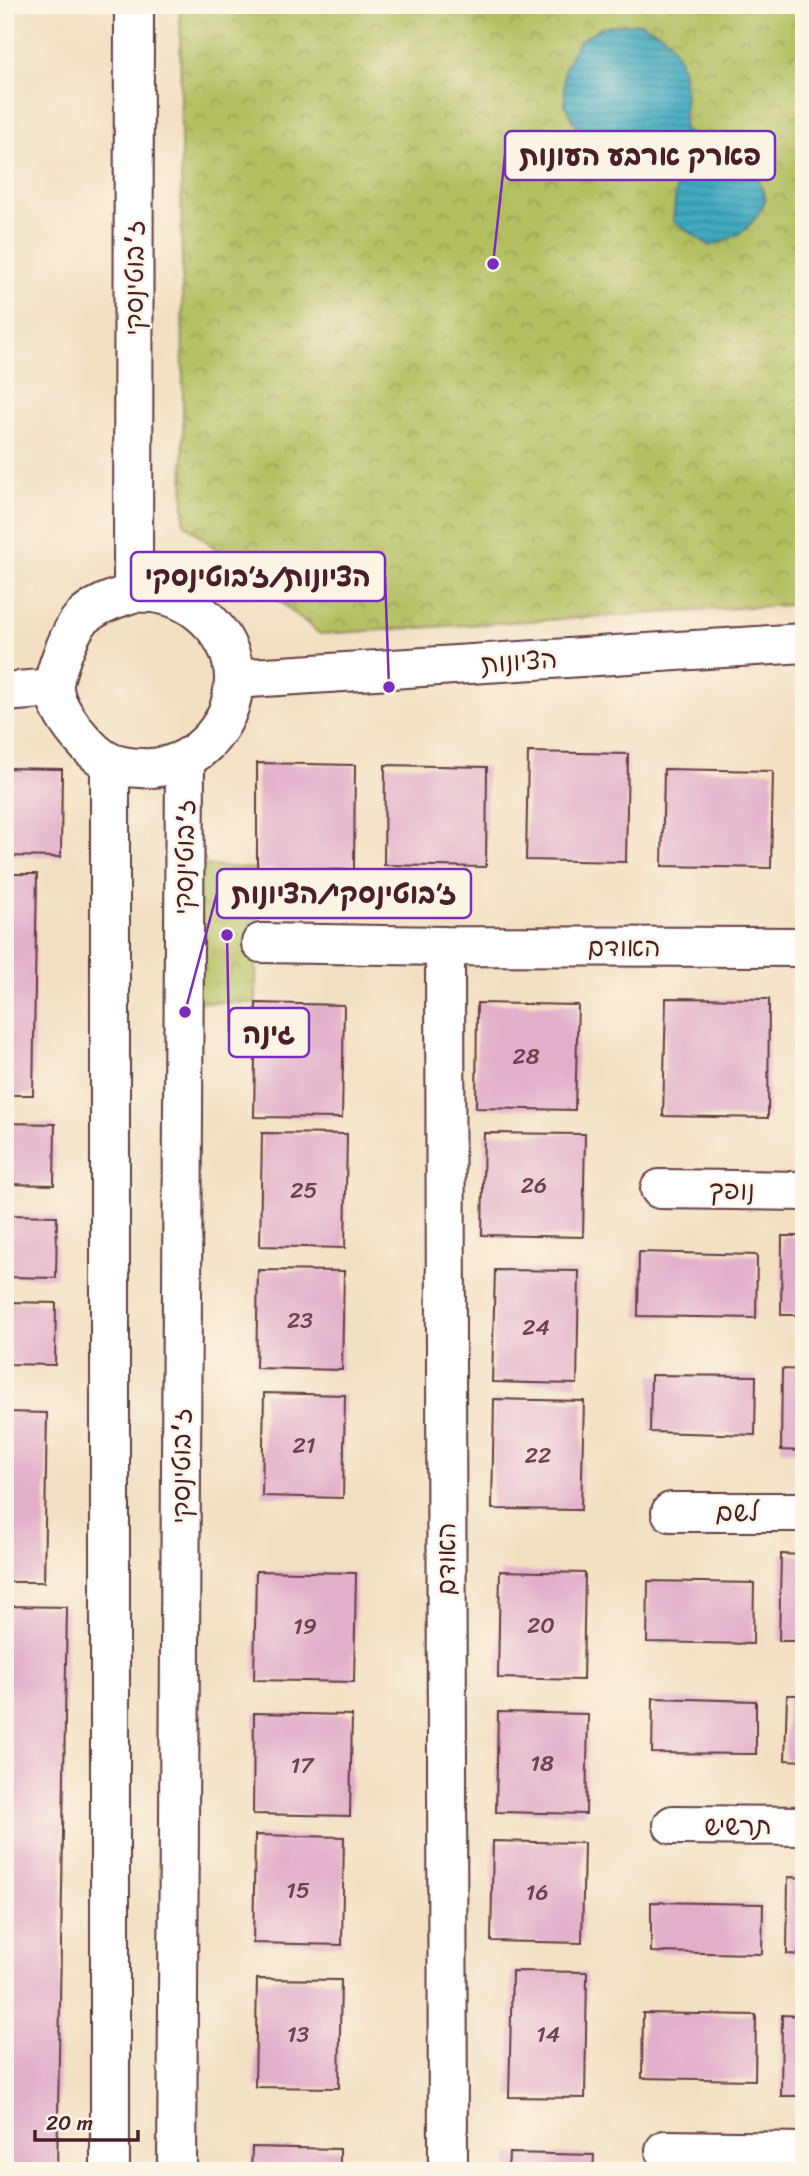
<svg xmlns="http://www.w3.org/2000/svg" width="809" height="2176" viewBox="0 0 809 2176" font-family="Sriracha,'Playpen Sans Hebrew',sans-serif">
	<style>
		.park { fill: url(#park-crowns); stroke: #7e6f46; stroke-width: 2 }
		.water { fill: url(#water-rules); stroke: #456476; stroke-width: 2 }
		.building { fill: #e2afca }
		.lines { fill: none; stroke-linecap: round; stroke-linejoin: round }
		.minor-casing { stroke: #633c42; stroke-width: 42 }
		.minor { stroke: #fff; stroke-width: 38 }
		.labels { text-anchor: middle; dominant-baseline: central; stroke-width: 5; stroke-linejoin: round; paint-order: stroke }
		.number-label { font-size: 23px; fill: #704353 }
		.street-label { font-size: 26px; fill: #4a1f2b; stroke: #fcf5e5 }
		.leader { fill: none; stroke: #7b2cbf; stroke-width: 2.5 }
		.callout-dot { fill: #7b2cbf; stroke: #fcf5e5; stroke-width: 2.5 }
		.callout { fill: #fcf5e5; stroke: #7b2cbf; stroke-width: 2.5 }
		.callout-label { font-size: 28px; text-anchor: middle; font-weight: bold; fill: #4a1f2b }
	</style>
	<defs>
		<pattern id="park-crowns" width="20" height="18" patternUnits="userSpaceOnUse" patternTransform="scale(1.75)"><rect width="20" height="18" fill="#b3bf61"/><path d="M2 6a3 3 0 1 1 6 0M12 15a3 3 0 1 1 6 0" fill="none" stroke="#949b50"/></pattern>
		<pattern id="water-rules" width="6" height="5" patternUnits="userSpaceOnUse" patternTransform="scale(1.75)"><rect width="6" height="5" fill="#40aac0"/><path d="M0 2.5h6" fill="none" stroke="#388a9c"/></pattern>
	</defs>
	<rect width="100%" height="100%" fill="#fcf5e5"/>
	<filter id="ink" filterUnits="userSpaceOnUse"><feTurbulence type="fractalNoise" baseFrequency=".0143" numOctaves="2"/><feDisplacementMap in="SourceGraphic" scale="14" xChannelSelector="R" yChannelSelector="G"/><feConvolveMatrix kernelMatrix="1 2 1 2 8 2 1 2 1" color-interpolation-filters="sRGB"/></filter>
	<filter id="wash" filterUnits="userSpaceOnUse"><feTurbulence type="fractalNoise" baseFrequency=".00686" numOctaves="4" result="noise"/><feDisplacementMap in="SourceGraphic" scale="28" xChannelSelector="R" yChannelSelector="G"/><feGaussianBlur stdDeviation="1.57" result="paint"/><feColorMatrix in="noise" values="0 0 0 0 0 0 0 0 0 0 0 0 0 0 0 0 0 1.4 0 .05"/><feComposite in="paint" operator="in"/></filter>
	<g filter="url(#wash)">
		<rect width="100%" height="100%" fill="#f3e0c3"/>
		<!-- park -->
		<path class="park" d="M180 5H804V604L320 634 184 523Z
			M197 865 257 869 256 1003 196 1002Z"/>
		<!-- water -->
		<path class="water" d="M640 23C648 27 662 32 668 39 688 65 686 98 683 128L703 148 724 151 756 172 766 199C752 229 741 236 710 246L673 221 677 181 652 153 614 145 580 134 565 104 564 70 579 41 602 27Z"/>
		<g id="blocks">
			<!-- building -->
			<path class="building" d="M528 752 628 754 626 862 526 860Z
				M257 763 355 765 354 870 257 869Z
				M385 765 487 767 486 867 384 865Z
				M5 768 62 769 61 857 5 856Z
				M664 769 773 771 771 868 662 866Z
				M801 802H804V849H801Z
				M5 874H37L33 1095H5Z
				M801 997H804V1105H799Z
				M666 998 769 999 768 1118 663 1116Z
				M256 1003 344 1005 342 1118 254 1117Z
				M477 1003 578 1005 575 1110 476 1108Z
				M5 1123 55 1124 54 1185 5 1184Z
				M262 1133 347 1134 345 1248 260 1246Z
				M484 1133 585 1134 583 1237 482 1235Z
				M8 1215 57 1216 56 1278 7 1277Z
				M782 1236H804V1315H781Z
				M639 1252 757 1255 756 1318 638 1316Z
				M258 1270 344 1271 342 1370 256 1368Z
				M495 1270 579 1271 577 1384 492 1382Z
				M6 1302 56 1303 55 1365 5 1364Z
				M782 1369 804 1370V1451L781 1450Z
				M651 1375 756 1376 755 1435 650 1432Z
				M264 1393 345 1395 343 1498 262 1496Z
				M494 1399 584 1401 581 1510 492 1509Z
				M5 1412 47 1413 44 1582H5Z
				M781 1554 804 1555V1641H779Z
				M256 1571 356 1573 354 1682 254 1680Z
				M500 1571 585 1573 583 1680 498 1678Z
				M648 1581 754 1583 753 1644 647 1642Z
				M5 1606 67 1607 57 2171H5Z
				M787 1695H804V1761L785 1760Z
				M653 1698 756 1701V1754L652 1753Z
				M498 1712 588 1714 586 1814 496 1812Z
				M254 1713 352 1715 350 1816 253 1814Z
				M255 1835 344 1837 342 1945 253 1943Z
				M493 1841 584 1843 582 1943 491 1941Z
				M788 1877 804 1878V1955L787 1954Z
				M651 1902 763 1904 762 1954 651 1952Z
				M512 1971 587 1972 585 2098 509 2097Z
				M257 1979 341 1980 339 2088 255 2087Z
				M643 2013 756 2015 755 2080 642 2078Z
				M782 2015 804 2016V2096H781Z
				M252 2147 340 2149V2171H251Z
				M509 2153 594 2155 593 2171H508Z"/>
		</g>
	</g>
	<g filter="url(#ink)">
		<use href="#blocks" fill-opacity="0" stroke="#633c42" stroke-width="2"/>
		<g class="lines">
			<defs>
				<path id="minor" d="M133 593 134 5
					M133 593C141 593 151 592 159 594 199 601 234 638 234 679 233 730 191 771 141 768 113 767 101 761 82 739 71 727 55 705 54 688 53 674 71 629 81 619 95 605 114 599 133 593Z
					M234 679 804 643
					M5 692 54 688
					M261 943 445 946
					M660 1189 804 1191
					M671 1512H804
					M673 1825 804 1826
					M665 2150 804 2152
					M110 2171V764
					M177 2171 185 761
					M448 2171 445 946 804 947"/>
			</defs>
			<!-- minor casing -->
			<use href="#minor" class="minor-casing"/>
			<!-- minor -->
			<use href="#minor" class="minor"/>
		</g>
	</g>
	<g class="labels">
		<!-- number labels -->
		<g class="number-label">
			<text x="526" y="1056">28</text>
			<text x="534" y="1185">26</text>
			<text x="304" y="1190">25</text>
			<text x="300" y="1320">23</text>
			<text x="536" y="1327">24</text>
			<text x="304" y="1445">21</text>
			<text x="538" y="1455">22</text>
			<text x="541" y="1625">20</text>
			<text x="305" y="1626">19</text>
			<text x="542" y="1763">18</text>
			<text x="302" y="1765">17</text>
			<text x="298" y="1890">15</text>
			<text x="537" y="1892">16</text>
			<text x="298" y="2034">13</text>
			<text x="548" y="2034">14</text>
		</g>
		<!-- street labels -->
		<g class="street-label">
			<text transform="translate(134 278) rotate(-90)">ז'בוטינסקי</text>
			<text transform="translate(519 661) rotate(-4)">הציונות</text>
			<text transform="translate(184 857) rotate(-89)">ז'בוטינסקי</text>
			<text x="624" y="947">האודם</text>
			<text transform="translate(732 1190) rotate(1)">נופך</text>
			<text transform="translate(181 1466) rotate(-90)">ז'בוטינסקי</text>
			<text x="737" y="1512">לשם</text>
			<text transform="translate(446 1559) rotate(-90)">האודם</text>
			<text x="738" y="1826">תרשיש</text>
		</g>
	</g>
	<!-- callouts -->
	<path class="leader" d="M493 264L505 155M389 687L385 576M185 1012L217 893M227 935L229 1033"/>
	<g class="callout-dot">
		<circle cx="493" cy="264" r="7"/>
		<circle cx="389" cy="687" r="7"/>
		<circle cx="185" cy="1012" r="7"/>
		<circle cx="227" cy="935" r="7"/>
	</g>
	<g class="callout">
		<rect x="505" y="131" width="270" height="49" rx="7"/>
		<rect x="131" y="552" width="254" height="49" rx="7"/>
		<rect x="217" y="869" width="254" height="49" rx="7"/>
		<rect x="229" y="1008" width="80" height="49" rx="7"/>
	</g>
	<g class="callout-label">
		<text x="640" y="165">פארק ארבע העונות</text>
		<text x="258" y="586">הציונות/ז׳בוטינסקי</text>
		<text x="344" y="903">ז׳בוטינסקי/הציונות</text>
		<text x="269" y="1043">גינה</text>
	</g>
	<!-- margin -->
	<rect width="809" height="2176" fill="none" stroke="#fcf5e5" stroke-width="28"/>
	<!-- scale -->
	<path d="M35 2130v10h103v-10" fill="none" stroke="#4a1f2b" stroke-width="3.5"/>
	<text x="46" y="2130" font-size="21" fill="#4a1f2b" stroke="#fcf5e5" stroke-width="5" paint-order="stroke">20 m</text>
</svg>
